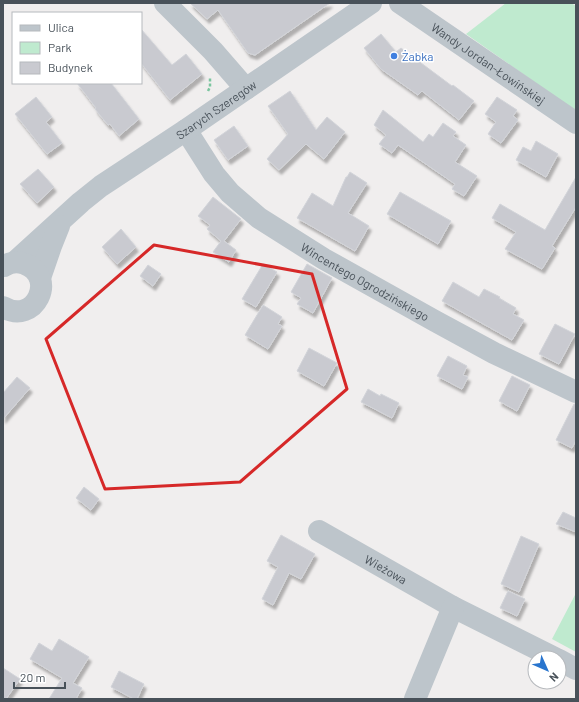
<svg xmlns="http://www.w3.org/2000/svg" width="579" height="702" viewBox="0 0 579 702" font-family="Barlow,sans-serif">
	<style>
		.green { fill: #bfeacf }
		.building { fill: #c9cad0; stroke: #d2d4d9; filter: url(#shadow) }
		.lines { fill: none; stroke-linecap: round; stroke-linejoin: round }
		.path { stroke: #7bc59f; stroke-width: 2.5; stroke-dasharray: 3 2; stroke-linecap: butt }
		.minor { stroke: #bdc5cb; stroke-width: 22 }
		.marked { fill: none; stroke: #d62828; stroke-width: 3; stroke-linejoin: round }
		.shop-dot { fill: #3f7fe0; stroke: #fff; stroke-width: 1.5 }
		.labels { text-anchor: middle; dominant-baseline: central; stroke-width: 3; stroke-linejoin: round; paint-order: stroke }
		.shop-label { font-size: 12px; fill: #366cbe; stroke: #fff; text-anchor: start }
		.street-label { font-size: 12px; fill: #485159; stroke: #fff }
	</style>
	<defs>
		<filter id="shadow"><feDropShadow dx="2.5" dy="4.5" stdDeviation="1" flood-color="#0004"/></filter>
	</defs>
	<rect width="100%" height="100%" fill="#f0eeee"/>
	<!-- green -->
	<path class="green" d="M506 3H571L576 6V111L466 34Z
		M576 593V652L552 639Z"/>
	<!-- building -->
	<path class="building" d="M190 3H330L255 55 248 53 218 10 207 19Z
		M141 29 172 65 186 54 202 74 170 100 141 63Z
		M381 34 396 52 401 48 452 86 453 85 474 101 459 120 422 91 418 95 381 69 364 48Z
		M77 83H111L139 119 119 136 110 124 108 125 95 109 96 108Z
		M290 91 316 130 327 117 345 132 324 159 306 144 279 170 267 159 288 134 268 106Z
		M36 97 52 117 46 122 62 143 47 154 15 114Z
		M497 97 517 110 513 116 518 120 501 143 488 134 496 122 485 114Z
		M383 110 423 142 429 134 433 137 443 123 456 132 453 136 466 145 455 162 477 176 464 196 452 189 455 184 398 145 392 153 379 144 386 135 374 125Z
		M234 126 248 146 228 160 214 140Z
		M536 141 558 154 546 177 516 160 523 147 531 151Z
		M38 169 54 187 37 203 20 184Z
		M350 172 367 183 348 213 369 226 355 251 297 218 312 193 333 206 346 177H347Z
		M576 177V207L552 246 555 248 542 269 505 249 516 232 492 218 500 204 545 230Z
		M400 192 451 221 438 244 387 214Z
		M213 197 241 219 224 241 236 250 229 262 213 252 221 241 207 229 210 225 198 216Z
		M121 229 136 247 117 264 102 247Z
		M263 264 277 272 256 307 242 299Z
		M307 264 332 278 313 313 297 304 301 298 291 292Z
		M148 265 161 274 153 286 140 276Z
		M453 282 479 297 484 289 500 297 499 298 516 308 513 314 524 320 512 340 442 301Z
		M263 305 282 317 278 324 282 326 268 349 245 335Z
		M555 324 575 334 559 364 539 354Z
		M309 348 337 363 324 386 297 371Z
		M448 356 467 366 463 375 468 377 462 389 437 376Z
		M512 376 530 385 517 411 499 401Z
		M17 377 30 388 3 419V393Z
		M368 389 380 396 381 394 399 403 392 418 361 402Z
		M574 404H576V440L572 448 556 440Z
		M84 487 99 499 91 510 76 498Z
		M563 512 576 518V532L556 524Z
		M281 535 315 554 301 579 289 573 273 605 262 599 278 567 267 561Z
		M521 536 539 544 519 592 501 584Z
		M508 591 525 599 517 616 500 608Z
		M59 639 89 657 73 683 82 688 76 699H49L62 678 30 659 39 643 52 651Z
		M3 668 20 679 6 699H3Z
		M119 671 144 684 137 699H134L111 687Z"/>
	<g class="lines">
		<!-- path -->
		<path class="path" d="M208 91 210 87V78"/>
		<!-- minor -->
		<g class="minor">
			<path d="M165 3 213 51 246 89"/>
			<path id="s1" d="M400 3 576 123"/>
			<path id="s2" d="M186 130 214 174 230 193 259 218 324 259 435 321 494 353 576 392"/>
			<path id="s3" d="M15 262 81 202 101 186 186 130 371 3"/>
			<path d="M40 278 51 246 59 226"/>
			<path d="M3 307C35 326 58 277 25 264 18 261 10 262 4 266"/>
			<path id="s4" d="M319 531 453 607 555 658"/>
			<path d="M559 660 576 669"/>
			<path d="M415 699 453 607"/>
		</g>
	</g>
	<!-- marked area -->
	<path class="marked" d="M154 245 312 274 347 389 240 482 105 489 46 339Z"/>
	<!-- markers -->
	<circle class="shop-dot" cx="394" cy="56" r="4"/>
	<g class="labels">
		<!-- shop labels -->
		<g class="shop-label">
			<text x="402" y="56">Żabka</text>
		</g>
		<!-- street labels -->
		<g class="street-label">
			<text stroke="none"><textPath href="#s1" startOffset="107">Wandy Jordan-Łowińskiej</textPath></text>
			<text stroke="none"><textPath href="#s3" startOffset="253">Szarych Szeregów</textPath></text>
			<text stroke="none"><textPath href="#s2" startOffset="239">Wincentego Ogrodzińskiego</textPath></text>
			<text stroke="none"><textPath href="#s4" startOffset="77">Wieżowa</textPath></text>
		</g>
	</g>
	<!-- border -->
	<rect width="579" height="702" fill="none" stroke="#485159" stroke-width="8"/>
	<!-- legend -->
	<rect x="12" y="12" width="130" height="72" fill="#ffffff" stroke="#b6b9bd"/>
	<rect x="20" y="25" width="20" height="6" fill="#bdc5cb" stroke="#b6b9bd"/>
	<text x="48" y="32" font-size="12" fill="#485159">Ulica</text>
	<rect x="20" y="42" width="20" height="12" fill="#bfeacf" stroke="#b6b9bd"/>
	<text x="48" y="52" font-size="12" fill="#485159">Park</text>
	<rect x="20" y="62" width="20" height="12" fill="#c9cad0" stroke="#b6b9bd"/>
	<text x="48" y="72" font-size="12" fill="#485159">Budynek</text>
	<!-- north arrow -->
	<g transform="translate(547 670) rotate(135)"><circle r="19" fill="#ffffff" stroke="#b6b9bd"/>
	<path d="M0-3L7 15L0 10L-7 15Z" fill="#2975ce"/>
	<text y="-6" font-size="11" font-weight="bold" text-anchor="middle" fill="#485159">N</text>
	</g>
	<!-- scale -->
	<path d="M14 682v6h51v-6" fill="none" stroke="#485159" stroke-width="2"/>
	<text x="20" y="682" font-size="12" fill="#485159" stroke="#ffffff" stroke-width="3" paint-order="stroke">20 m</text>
</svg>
